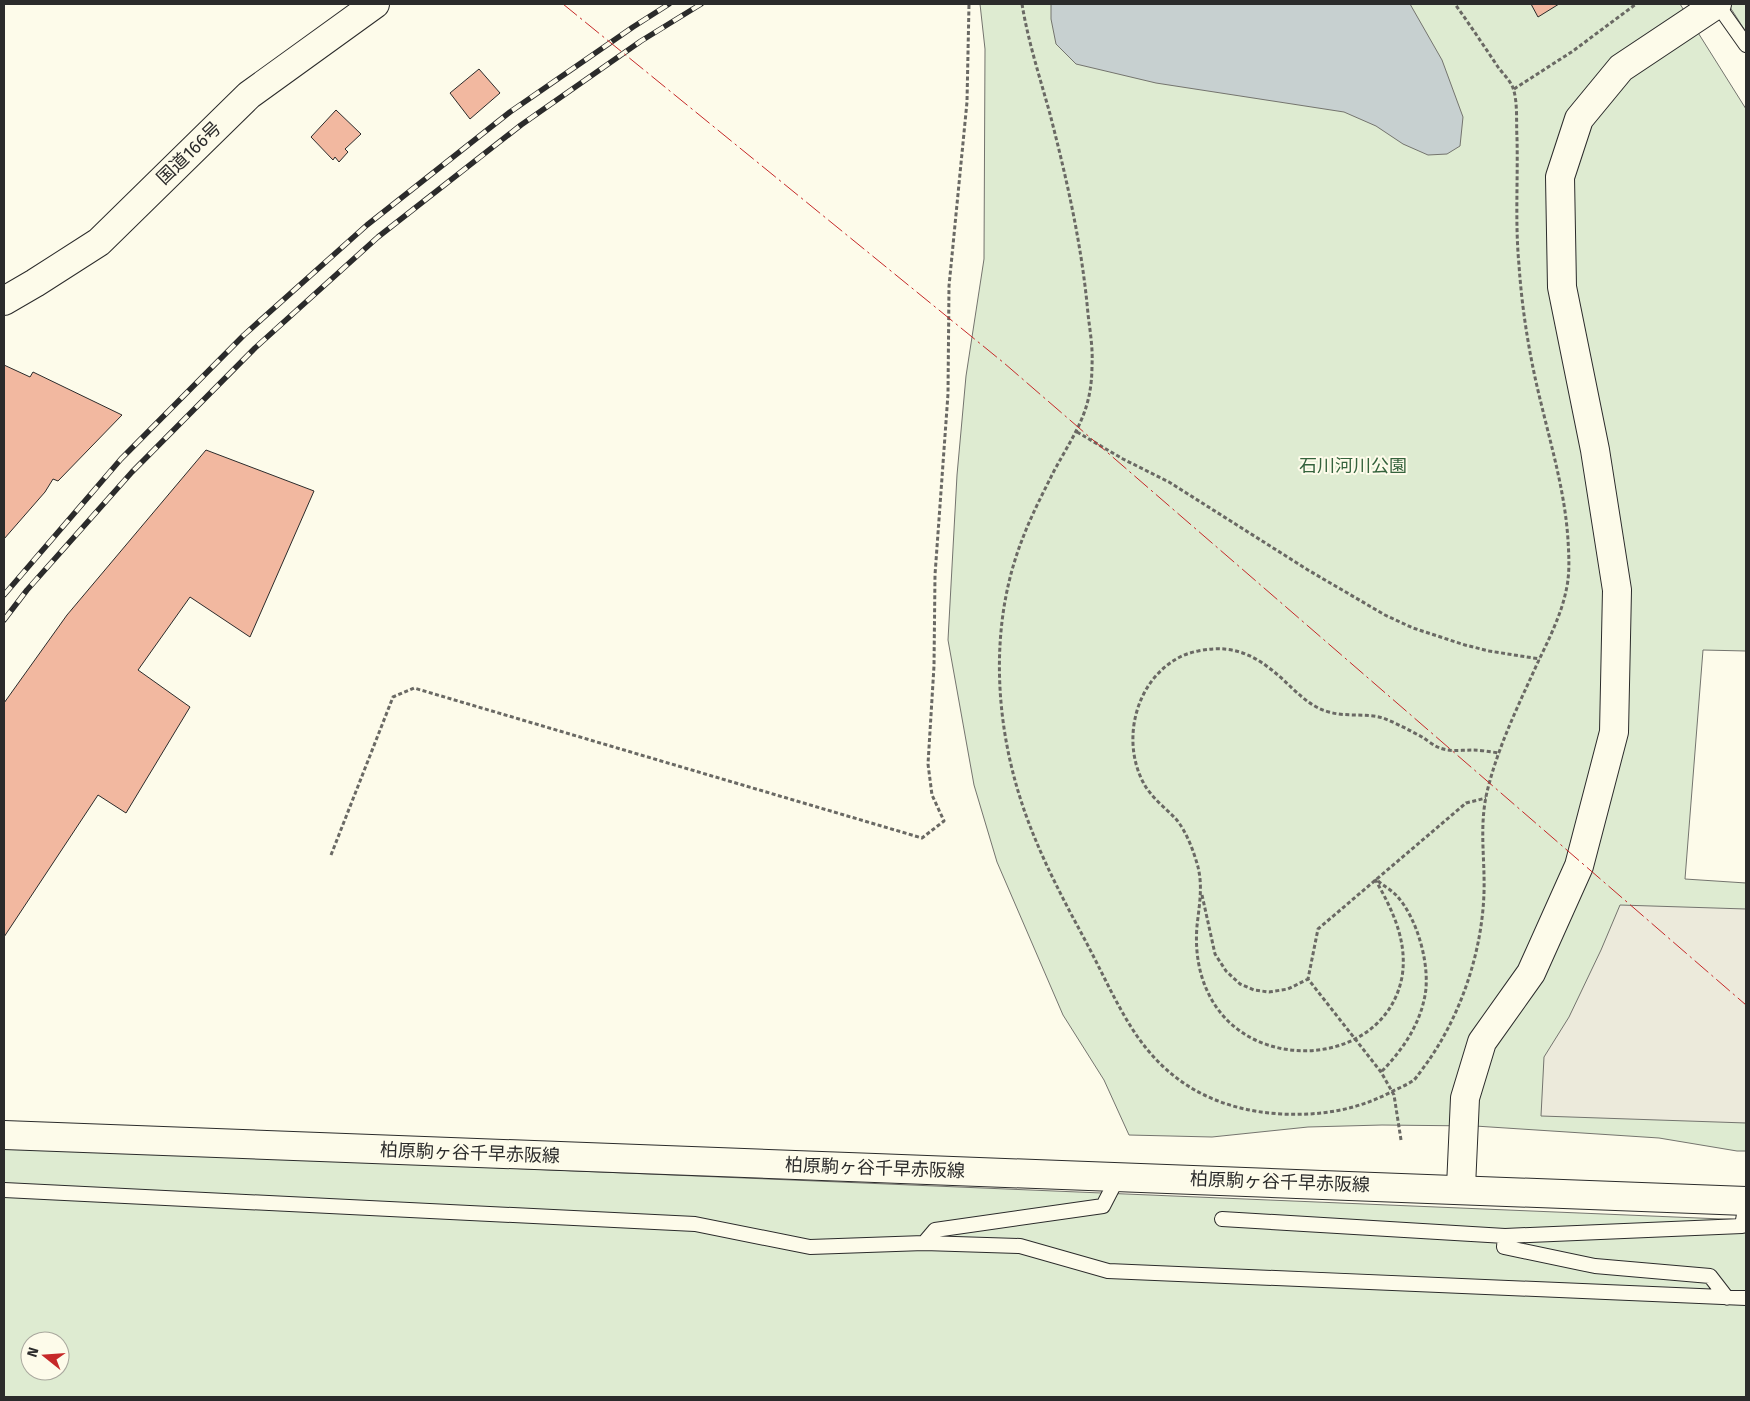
<svg xmlns="http://www.w3.org/2000/svg" width="1750" height="1401" viewBox="0 0 1750 1401" font-family="'Fira Sans','Noto Sans JP',sans-serif">
	<style>
		.green { fill: #deebd1; stroke: #74746e; fill-rule: evenodd }
		.parking { fill: #eceadb; stroke: #74746e }
		.water { fill: #c7d0d0; stroke: #74746e }
		.building { fill: #f2b8a0; stroke: #2b2b2b }
		.lines { fill: none; stroke-linecap: round; stroke-linejoin: round }
		.lane-casing { stroke: #2b2b2b; stroke-width: 16 }
		.street-casing { stroke: #2b2b2b; stroke-width: 30 }
		.primary-casing { stroke: #2b2b2b; stroke-width: 30 }
		.highway-casing { stroke: #2b2b2b; stroke-width: 30 }
		.path { stroke: #6a6964; stroke-width: 3; stroke-dasharray: 4 2.5; stroke-linecap: butt }
		.lane { stroke: #fdfbea; stroke-width: 14 }
		.street { stroke: #fdfbea; stroke-width: 28 }
		.primary { stroke: #fdfbea; stroke-width: 28 }
		.highway { stroke: #fdfbea; stroke-width: 28 }
		.rail-casing { stroke: #2b2b2b; stroke-width: 5.5 }
		.rail { stroke: #fdfbea; stroke-width: 4; stroke-dasharray: 11; stroke-linecap: butt }
		.power { stroke: #c62828; stroke-width: 1; stroke-dasharray: 18 4 2.5 4; stroke-linecap: butt }
		.labels { text-anchor: middle; dominant-baseline: central; stroke-width: 4; stroke-linejoin: round; paint-order: stroke }
		.street-label { font-size: 18px; fill: #2b2b2b; stroke: #fdfbea }
		.park-label { font-size: 18px; fill: #34623c; stroke: #fdfbea }
	</style>
	<rect width="100%" height="100%" fill="#fdfbea"/>
	<!-- green -->
	<path class="green" d="M980 4H1680L1746 109V651L1703 650 1685 879 1746 883V1151H1737L1659 1138 1475 1126 1382 1125 1308 1127 1212 1137 1129 1135 1104 1080 1063 1015 997 862 974 785 948 640 957 475 966 376 984 259 985 49Z
		M1728 4H1746V32Z
		M4 1147 1746 1220V1397H4ZM30 1341H60V1371H30Z"/>
	<!-- parking -->
	<path class="parking" d="M1620 905 1746 909V1123L1541 1116 1544 1057 1569 1017 1580 994 1601 950Z"/>
	<!-- water -->
	<path class="water" d="M1051 4H1410L1442 60 1463 117 1460 146 1447 154 1428 155 1403 144 1376 126 1344 112 1156 83 1076 64 1056 44 1051 19Z"/>
	<!-- building -->
	<path class="building" d="M1531 4H1559L1538 17Z
		M479 69 500 93 470 119 450 93Z
		M336 110 361 134 345 149 348 152 339 162 335 157 333 160 311 137Z
		M4 365 30 377 33 372 122 415 58 481 53 479 45 492 4 539Z
		M206 450 314 491 250 637 190 597 138 670 190 707 126 813 98 795 4 937V703L67 615Z"/>
	<g class="lines">
		<defs>
			<path id="lane" d="M1717 4 1746 45
				M4 1190 695 1224 810 1247 924 1243 1020 1246 1108 1271 1746 1298
				M1222 1219 1505 1236 1742 1226 1746 1203
				M1505 1236 1504 1247 1595 1266 1710 1276 1727 1298
				M924 1243 935 1230 1103 1206 1118 1177"/>
			<path id="street" d="M1461 1187 1465 1098 1482 1042 1531 973 1579 866 1614 732 1617 590 1595 450 1562 287 1560 177 1579 119 1621 68 1717 4"/>
			<path id="primary" d="M4 1135C584 1162 1166 1174 1746 1201"/>
			<path id="highway" d="M4 301 35 283 99 242 249 95 375 4"/>
		</defs>
		<!-- lane casing -->
		<use href="#lane" class="lane-casing"/>
		<!-- street casing -->
		<use href="#street" class="street-casing"/>
		<!-- primary casing -->
		<use href="#primary" class="primary-casing"/>
		<!-- highway casing -->
		<use href="#highway" class="highway-casing"/>
		<!-- path -->
		<path class="path" d="M1022 4C1028 41 1040 78 1050 114 1067 180 1082 246 1088 314 1090 331 1093 348 1092 365 1092 412 1075 432 1054 471 1043 493 1031 516 1022 540 987 630 995 736 1030 826 1045 865 1065 903 1085 940 1101 970 1115 1002 1133 1030 1168 1084 1217 1110 1281 1114 1320 1116 1357 1110 1391 1092 1399 1088 1407 1085 1414 1080 1417 1077 1426 1064 1429 1060 1462 1012 1482 951 1484 893 1485 858 1479 827 1487 792 1498 746 1519 704 1538 662 1549 639 1561 615 1566 591 1570 574 1569 557 1568 540 1565 493 1552 449 1541 403 1530 359 1522 311 1519 265 1515 223 1518 181 1517 138 1516 123 1518 102 1513 88 1510 80 1503 74 1498 67 1484 46 1470 25 1455 4
			M1514 89 1573 51 1636 4
			M1077 432 1123 459 1169 482 1308 570 1385 615 1413 628 1465 645 1489 651 1540 659
			M331 855 393 697 414 688 922 838 944 821 932 795 928 764 934 666 935 575 948 394 949 286 967 102 969 4
			M1375 879C1392 909 1408 941 1402 977 1387 1056 1281 1073 1228 1021 1203 996 1194 961 1197 926 1199 907 1203 887 1198 867 1194 852 1186 830 1175 818 1164 807 1150 796 1143 782 1128 753 1130 716 1147 688 1158 670 1176 655 1198 651 1240 642 1264 661 1293 689 1304 699 1314 708 1329 712 1346 717 1366 713 1383 718 1396 723 1409 730 1422 737 1427 740 1434 746 1440 748 1450 752 1462 750 1473 750 1481 750 1491 752 1500 753
			M1378 881C1384 886 1391 890 1396 895 1418 918 1432 970 1424 1000 1418 1028 1400 1053 1381 1072
			M1202 895 1215 954 1226 971 1240 984 1254 990 1269 992 1288 989 1308 979
			M1401 1140 1394 1095 1381 1072 1308 979 1318 929 1466 803 1486 798"/>
		<!-- lane -->
		<use href="#lane" class="lane"/>
		<!-- street -->
		<use href="#street" class="street"/>
		<!-- primary -->
		<use href="#primary" class="primary"/>
		<!-- highway -->
		<use href="#highway" class="highway"/>
		<defs>
			<path id="rail" d="M4 595 121 459 244 335 367 225 510 112 633 27 669 4
				M4 620 27 590 132 472 255 348 378 237 521 125 641 41 701 4"/>
		</defs>
		<!-- rail casing -->
		<use href="#rail" class="rail-casing"/>
		<!-- rail -->
		<use href="#rail" class="rail"/>
		<!-- power -->
		<path class="power" d="M563 4 1004 363 1746 1005"/>
	</g>
	<g class="labels">
		<!-- street labels -->
		<g class="street-label">
			<text transform="translate(189 153) rotate(-44)">国道166号</text>
			<text transform="translate(470 1153) rotate(2)">柏原駒ヶ谷千早赤阪線</text>
			<text transform="translate(875 1168) rotate(2)">柏原駒ヶ谷千早赤阪線</text>
			<text transform="translate(1280 1182) rotate(2)">柏原駒ヶ谷千早赤阪線</text>
		</g>
		<!-- park labels -->
		<g class="park-label">
			<text x="1353" y="466">石川河川公園</text>
		</g>
	</g>
	<!-- border -->
	<rect width="1750" height="1401" fill="none" stroke="#2b2b2b" stroke-width="10"/>
	<!-- north arrow -->
	<g transform="translate(45 1356) rotate(287)"><circle r="24" fill="#fdfbea" stroke="#a9a89e"/>
	<path d="M0-4L9 19L0 12L-9 19Z" fill="#c62828"/>
	<text y="-8" font-size="14" font-weight="bold" text-anchor="middle" fill="#2b2b2b">N</text>
	</g>
</svg>
